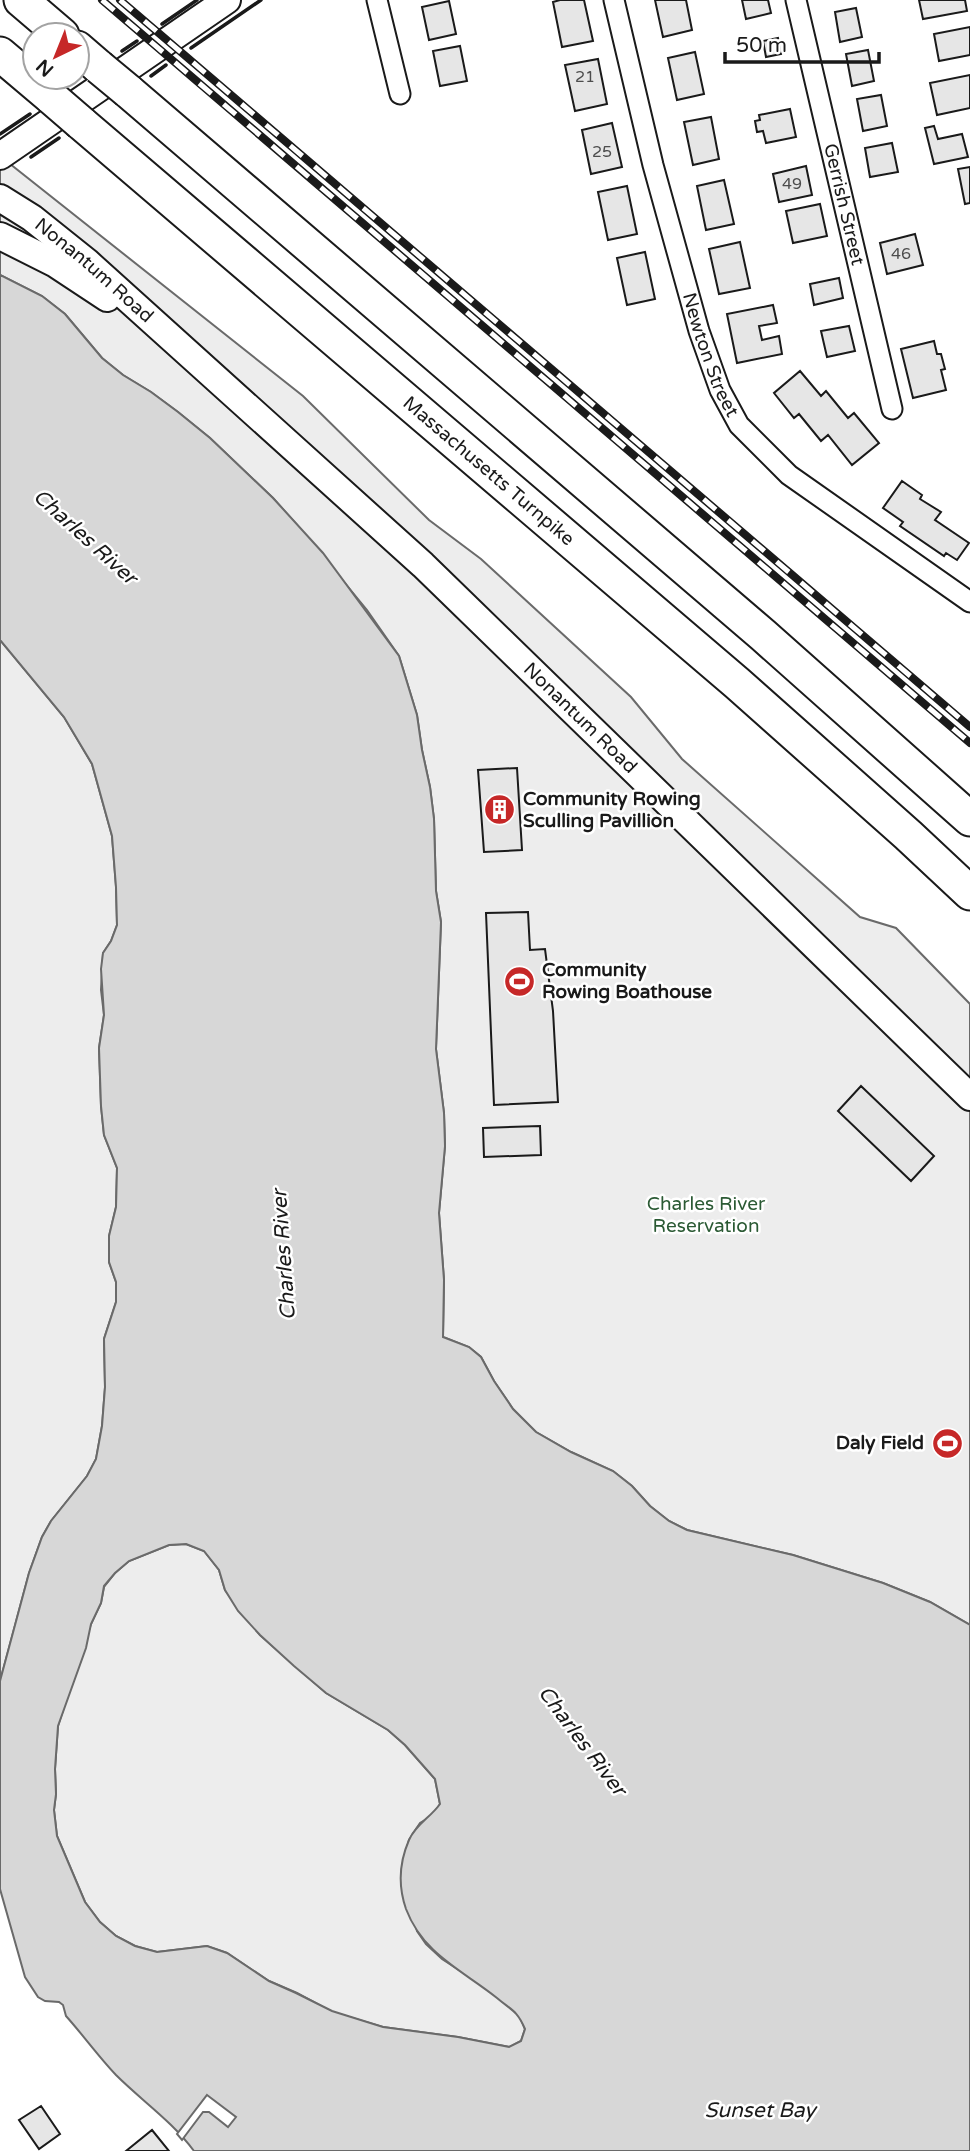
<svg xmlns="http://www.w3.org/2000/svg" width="970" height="2151" viewBox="0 0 970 2151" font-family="'Varela Round',sans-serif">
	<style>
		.built { fill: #ededed; stroke: #6a6a6a; stroke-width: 2 }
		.water { fill: #d7d7d7; stroke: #6a6a6a; stroke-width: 2; fill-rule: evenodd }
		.pier { fill: #fff; stroke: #6a6a6a; stroke-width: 2 }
		.building { fill: #e6e6e6; stroke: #1a1a1a; stroke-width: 2 }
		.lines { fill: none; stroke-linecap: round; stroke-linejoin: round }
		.street-casing { stroke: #1a1a1a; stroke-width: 23 }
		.secondary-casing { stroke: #1a1a1a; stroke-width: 30 }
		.highway-casing { stroke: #1a1a1a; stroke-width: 37 }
		.street { stroke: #fff; stroke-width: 19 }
		.secondary { stroke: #fff; stroke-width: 26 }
		.highway { stroke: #fff; stroke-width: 33 }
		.rail-casing { stroke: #1a1a1a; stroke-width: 8 }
		.rail { stroke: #fff; stroke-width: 5; stroke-dasharray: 16; stroke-linecap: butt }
		.highway-bridge-casing { stroke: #1a1a1a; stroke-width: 37; stroke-linecap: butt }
		.highway-bridge { stroke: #fff; stroke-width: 33 }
		.wall { stroke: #1a1a1a; stroke-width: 3.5 }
		.labels { text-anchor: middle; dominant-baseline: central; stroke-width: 5; stroke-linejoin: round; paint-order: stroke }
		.number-label { font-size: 16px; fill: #4d4d4d }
		.street-label { font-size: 19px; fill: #1a1a1a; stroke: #fff }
		.poi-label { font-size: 19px; font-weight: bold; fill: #1a1a1a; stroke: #fff; text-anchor: start }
		.park-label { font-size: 19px; fill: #2b5a34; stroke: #fff }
		.water-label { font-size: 21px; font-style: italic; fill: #1a1a1a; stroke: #fff }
	</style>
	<rect width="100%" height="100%" fill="#fff"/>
	<!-- built -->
	<path class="built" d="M0 156 303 396 429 520 481 559 631 697 682 759 860 917 896 928 970 1004V1625L930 1602 883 1583 793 1555 687 1530 669 1521 650 1506 632 1486 613 1471 571 1452 536 1432 513 1409 494 1381 481 1357 469 1347 443 1337 444 1280 439 1213 445 1146 444 1113 436 1049 441 922 436 891 434 819 430 787 422 750 417 715 399 656 367 610 297 525 273 498 210 438 178 412 151 392 123 375 102 358 65 314 42 296 0 275Z
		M0 640 64 717 92 764 112 836 116 887 117 925 111 941 103 953 101 990 104 1015 99 1048 101 1106 104 1135 117 1168 116 1207 109 1236V1262L116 1282V1302L104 1339 105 1387 102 1426 96 1459 87 1476 51 1521 42 1537 29 1573 0 1681Z
		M186 1544 204 1551 219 1570 225 1590 260 1635 326 1693 388 1730 405 1745 435 1779 440 1804 432 1816 420 1823 409 1840 402 1866 417 1931 426 1944 442 1959 485 1987 519 2015 525 2029 521 2041 510 2047 458 2037 383 2027 332 2012 297 1993 269 1981 227 1953 207 1946 157 1952 135 1946 116 1936 100 1922 85 1902 57 1836 54 1810 56 1794 55 1769 58 1726 91 1624 101 1603 104 1587 115 1573 129 1561 169 1545Z"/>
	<!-- water -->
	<path class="water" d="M0 275 42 296 65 314 102 358 123 375 151 392 178 412 210 438 273 498 323 553 399 656 417 715 422 750 430 787 434 819 436 891 441 922 436 1049 444 1113 445 1146 439 1213 444 1280 443 1337 469 1347 481 1357 494 1381 513 1409 536 1432 571 1452 613 1471 632 1486 650 1506 669 1521 687 1530 793 1555 883 1583 930 1602 970 1625V2151H194C172 2121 142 2101 116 2075 98 2056 83 2035 66 2016L63 2005 59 2002 45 2001 38 1997 25 1977 0 1889V1681L29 1573 42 1537 51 1521 87 1476 96 1459 102 1426 105 1387 104 1339 116 1302V1282L109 1262V1236L116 1207 117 1168 104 1135 101 1106 99 1048 104 1015 101 969 103 953 111 941 117 925 116 887 112 836 92 764 64 717 0 640ZM186 1544 204 1551 219 1570 225 1590 238 1611 260 1635 294 1666 326 1693 388 1730 405 1745 435 1779 440 1804C430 1818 416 1824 409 1840 399 1863 398 1886 406 1909 423 1954 462 1970 497 1998 511 2010 517 2010 525 2029L521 2041 509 2047 458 2037 383 2027 332 2011 296 1993 269 1981 227 1953 207 1946 157 1952 135 1946 116 1936 100 1922 85 1902 57 1836 54 1810 56 1794 55 1769 58 1726 86 1648 91 1624 101 1603 104 1586 115 1573 129 1561 169 1545Z"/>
	<!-- pier -->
	<path class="pier" d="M207 2095 236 2117 228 2127 209 2112H203L182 2140 177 2134Z"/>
	<!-- building -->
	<path class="building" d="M560 0H584L593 41 562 47 553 2Z
		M655 0H686L692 30 663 37Z
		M742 0H768L771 13 746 19Z
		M919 0H965L967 11 923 19Z
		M449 1 456 34 429 40 422 7Z
		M856 8 862 37 840 42 835 12Z
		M970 27V55L939 61 934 34Z
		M778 38 781 54 766 57 763 41Z
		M460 46 467 81 440 86 433 51Z
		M868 50 874 81 852 86 846 54Z
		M695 52 704 94 677 100 668 58Z
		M598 59 607 104 575 111 565 65Z
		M970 75V108L937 115 930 83Z
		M881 95 887 126 863 131 857 99Z
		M790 109 796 137 766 143 763 131 757 132 755 121 760 120 759 115Z
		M711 117 719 159 693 165 684 122Z
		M612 123 622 167 591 174 582 130Z
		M934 126 938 139 962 134 968 157 934 164 925 128Z
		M892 143 898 172 870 177 865 148Z
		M806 166 812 195 779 202 773 174Z
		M970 167V203L965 204 958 169Z
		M724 180 734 224 706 230 697 186Z
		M627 186 637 234 608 240 598 192Z
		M820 204 827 236 793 243 786 211Z
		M915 234 923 265 887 274 880 243Z
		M740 242 750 288 719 294 709 249Z
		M645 252 655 299 627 305 617 258Z
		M839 278 843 298 814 305 810 284Z
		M773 305 777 323 759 326 762 340 779 336 782 354 737 363 727 314Z
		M849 326 855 351 827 357 821 331Z
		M934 341 937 354H941L945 369 941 370 946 390 913 398 901 349Z
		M800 371 821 396 826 391 848 418 854 413 879 443 852 465 828 435 821 441 799 414 794 418 774 393Z
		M902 481 922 495 920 499 941 512 935 520 969 543 957 560 946 553 944 556 900 526 903 522 883 508Z
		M517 768 522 850 484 852 478 770Z
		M528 912 530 950 545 949 553 1011 558 1102 494 1105 486 913Z
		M861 1086 934 1156 911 1181 838 1111Z
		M540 1126 541 1155 484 1157 483 1128Z
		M41 2106 60 2134 39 2149 19 2120Z
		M152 2130 169 2151H126Z"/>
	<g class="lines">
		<defs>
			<g id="street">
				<path d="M377 0 400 94"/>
				<path id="s1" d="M614 0 653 165 699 331 720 390 739 425 789 475 970 602"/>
				<path id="s2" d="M796 0 892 409"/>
			</g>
			<g id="secondary">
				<path d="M0 156 227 0"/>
				<path id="s3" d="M0 198 32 218 87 262 423 565 970 1097"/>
				<path d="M0 236 54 263 107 298"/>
			</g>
			<g id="highway">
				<path d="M21 0 62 35"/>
				<path d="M77 48 99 67"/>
				<path d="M0 54 52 98"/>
				<path d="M128 91 763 635 970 819"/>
				<path id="s4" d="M81 123 737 683 908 835 970 893"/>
			</g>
		</defs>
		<!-- street casing -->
		<use href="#street" class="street-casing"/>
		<!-- secondary casing -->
		<use href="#secondary" class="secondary-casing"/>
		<!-- highway casing -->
		<use href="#highway" class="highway-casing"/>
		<!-- street -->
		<use href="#street" class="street"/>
		<!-- secondary -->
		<use href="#secondary" class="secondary"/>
		<!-- highway -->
		<use href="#highway" class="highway"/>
		<defs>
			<path id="rail" d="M102 0 970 743
				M120 0 970 727"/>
		</defs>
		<!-- rail casing -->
		<use href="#rail" class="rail-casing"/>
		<!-- rail -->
		<use href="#rail" class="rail"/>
		<defs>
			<path id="highway-bridge" d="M99 67 128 91
				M52 98 81 123"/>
		</defs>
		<!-- highway-bridge casing -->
		<use href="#highway-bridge" class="highway-bridge-casing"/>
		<!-- highway-bridge -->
		<use href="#highway-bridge" class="highway-bridge"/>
		<!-- wall -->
		<path class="wall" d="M162 24 197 0
			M191 48 261 0
			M122 51 137 41
			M151 76 166 65
			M0 134 30 114
			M31 157 59 138"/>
	</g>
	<!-- icons -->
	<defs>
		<symbol id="building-disc" viewBox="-11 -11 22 22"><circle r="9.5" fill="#c62828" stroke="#fff"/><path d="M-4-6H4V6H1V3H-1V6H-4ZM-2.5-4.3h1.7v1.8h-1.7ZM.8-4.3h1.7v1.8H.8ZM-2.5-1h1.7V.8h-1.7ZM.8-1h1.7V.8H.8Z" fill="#fff"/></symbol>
		<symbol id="stadium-disc" viewBox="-11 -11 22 22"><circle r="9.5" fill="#c62828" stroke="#fff"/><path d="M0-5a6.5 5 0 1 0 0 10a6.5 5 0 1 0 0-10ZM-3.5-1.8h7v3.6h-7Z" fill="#fff"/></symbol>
	</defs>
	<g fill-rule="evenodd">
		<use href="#building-disc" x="482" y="792" width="35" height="35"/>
		<use href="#stadium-disc" x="502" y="964" width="35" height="35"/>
		<use href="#stadium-disc" x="930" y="1426" width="35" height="35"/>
	</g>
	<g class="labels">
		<!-- number labels -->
		<g class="number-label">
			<text x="585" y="77">21</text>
			<text x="602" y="152">25</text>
			<text x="792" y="184">49</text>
			<text x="901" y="254">46</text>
		</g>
		<!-- street labels -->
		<g class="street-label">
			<text stroke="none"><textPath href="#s2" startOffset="210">Gerrish Street</textPath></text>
			<text stroke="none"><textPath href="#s3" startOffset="119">Nonantum Road</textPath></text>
			<text stroke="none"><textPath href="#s1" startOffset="368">Newton Street</textPath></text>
			<text stroke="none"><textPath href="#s4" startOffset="536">Massachusetts Turnpike</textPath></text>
			<text stroke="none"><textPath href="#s3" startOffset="780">Nonantum Road</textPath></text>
		</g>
		<!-- poi labels -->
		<g class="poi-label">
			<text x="523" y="799">Community Rowing<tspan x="523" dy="22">Sculling Pavillion</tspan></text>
			<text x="542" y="970">Community<tspan x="542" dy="22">Rowing Boathouse</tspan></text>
			<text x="924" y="1443" text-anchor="end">Daly Field</text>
		</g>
		<!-- park labels -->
		<g class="park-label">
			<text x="706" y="1204">Charles River<tspan x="706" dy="22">Reservation</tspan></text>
		</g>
		<!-- water labels -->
		<g class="water-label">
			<text transform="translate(85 537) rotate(42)">Charles River</text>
			<text transform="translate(284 1255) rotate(-94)">Charles River</text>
			<text transform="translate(582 1741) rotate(53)">Charles River</text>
			<text x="760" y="2110">Sunset Bay</text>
		</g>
	</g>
	<!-- north arrow -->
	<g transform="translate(56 56) rotate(223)"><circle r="33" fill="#ffffff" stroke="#a3a3a3" stroke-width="2"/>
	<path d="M0-5L12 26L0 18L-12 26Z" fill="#c62828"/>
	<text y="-10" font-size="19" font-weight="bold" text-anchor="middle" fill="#1a1a1a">N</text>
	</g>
	<!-- scale -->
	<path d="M725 52v10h154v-10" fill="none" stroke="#1a1a1a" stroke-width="3.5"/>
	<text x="736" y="52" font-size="21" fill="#1a1a1a" stroke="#ffffff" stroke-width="5" paint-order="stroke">50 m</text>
</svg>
